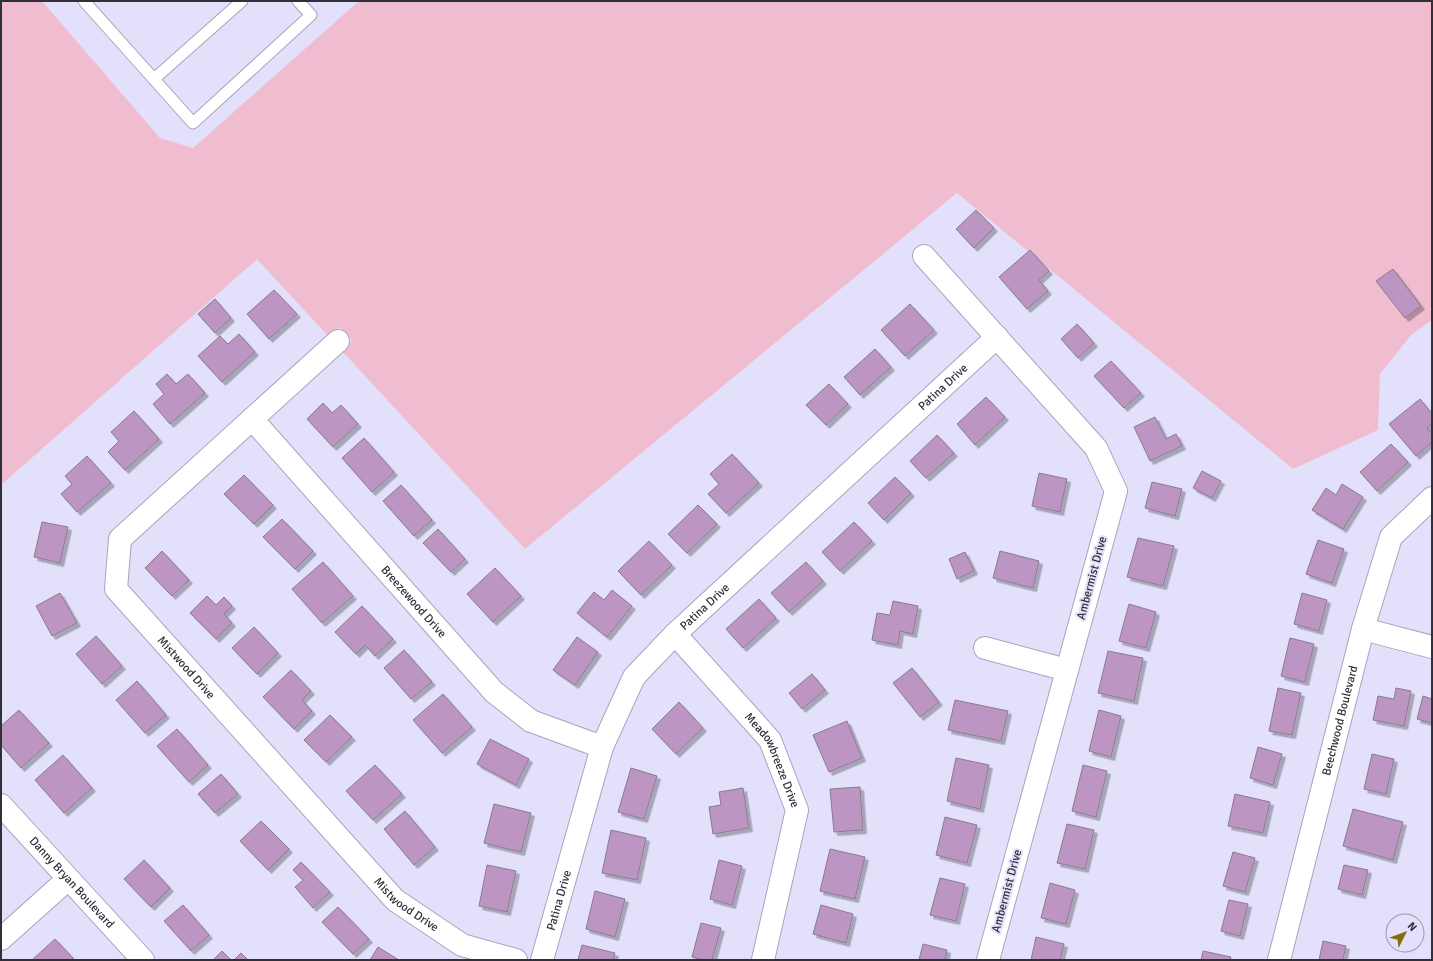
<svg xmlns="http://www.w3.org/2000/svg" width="1433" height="961" viewBox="0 0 1433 961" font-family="Signika,sans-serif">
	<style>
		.green { fill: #f0bdd0 }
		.building { fill: #bc95c3; stroke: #8b7a8e; filter: url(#shadow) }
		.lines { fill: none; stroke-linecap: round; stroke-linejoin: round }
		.service-casing { stroke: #a6a5be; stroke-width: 13 }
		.minor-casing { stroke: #a6a5be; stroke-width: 24 }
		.service { stroke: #fff; stroke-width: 11 }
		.minor { stroke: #fff; stroke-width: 22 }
		.labels { text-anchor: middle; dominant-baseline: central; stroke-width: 4; stroke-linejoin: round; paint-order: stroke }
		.street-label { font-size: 12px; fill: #31303a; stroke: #e2e0fa }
	</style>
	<defs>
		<filter id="shadow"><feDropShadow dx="3.5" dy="3.5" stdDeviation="0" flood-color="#0004"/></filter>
	</defs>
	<rect width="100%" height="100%" fill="#e2e0fa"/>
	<!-- green -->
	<path class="green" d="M1 1H42L160 138 193 148 359 1H1432V320L1411 335 1380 374 1378 430 1293 469 957 193 525 549 342 351 352 341 340 327 329 337 257 259 1 485Z"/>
	<!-- building -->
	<path class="building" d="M976 210 994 228 974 248 956 229Z
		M1030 250 1049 271 1039 280 1048 291 1027 309 999 277Z
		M1393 269 1421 306 1405 318 1376 281Z
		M274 290 297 314 269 339 247 314Z
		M215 299 231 318 215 333 198 314Z
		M910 304 934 330 905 356 881 330Z
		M1077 324 1094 343 1078 358 1061 339Z
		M239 334 255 352 222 382 198 356 220 336 228 344Z
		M875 349 891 367 860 395 844 377Z
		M1111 361 1141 393 1124 408 1094 376Z
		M167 374 176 384 188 374 205 393 170 424 153 404 164 394 156 384Z
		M829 384 848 404 826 425 806 405Z
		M986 397 1005 417 975 445 957 424Z
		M1420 399 1432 414V424L1427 428 1432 434V442L1416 456 1389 424Z
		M323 403 332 413 341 405 358 424 333 447 307 419Z
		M134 411 159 439 125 470 108 452 119 441 111 432Z
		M1155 417 1166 439 1176 434 1182 446 1150 461 1134 427Z
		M937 435 954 453 926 478 910 461Z
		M364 438 394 472 372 492 342 458Z
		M1391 444 1408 462 1377 491 1360 472Z
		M732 454 759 483 726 513 708 494 719 484 710 474Z
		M87 456 111 483 77 512 61 494 72 484 65 476Z
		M1202 471 1221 481 1212 498 1193 488Z
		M1039 473 1067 479 1060 512 1032 506Z
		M244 475 273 505 254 524 224 494Z
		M895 477 911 493 884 520 868 503Z
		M1152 482 1182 489 1175 516 1145 508Z
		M1342 484 1363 497 1343 529 1312 510 1326 488 1336 495Z
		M401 485 432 520 414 536 383 501Z
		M698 505 717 524 687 553 668 534Z
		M282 519 313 551 295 569 263 537Z
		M42 522 68 527 60 563 34 557Z
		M854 522 872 541 840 571 822 552Z
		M438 529 465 559 451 572 423 543Z
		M1138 538 1174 546 1163 586 1127 577Z
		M1318 540 1344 549 1332 583 1306 574Z
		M649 541 672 565 641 595 618 571Z
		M162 551 189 580 172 596 145 568Z
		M1000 551 1039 561 1033 588 993 578Z
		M965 552 974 571 957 579 949 559Z
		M323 562 353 596 322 623 292 589Z
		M806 562 823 581 789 612 771 593Z
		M495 568 521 596 493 622 467 594Z
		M612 590 632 606 607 637 577 613 594 592 604 600Z
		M60 593 77 623 52 636 36 606Z
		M1302 593 1327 600 1319 631 1294 624Z
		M207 596 216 605 224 597 232 606 224 614 232 623 216 639 190 613Z
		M759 599 776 618 743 648 726 629Z
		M893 601 918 606 913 634 900 631 898 645 872 640 877 613 890 615Z
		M1129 604 1156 612 1146 648 1119 641Z
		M362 606 393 639 375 656 365 645 356 654 335 632Z
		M254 627 278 653 257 674 232 648Z
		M96 636 122 666 102 684 76 654Z
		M577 637 598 652 575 685 553 670Z
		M1290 638 1314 644 1305 682 1281 676Z
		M404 650 432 682 411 699 384 668Z
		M1108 651 1143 658 1134 701 1098 693Z
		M912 668 939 702 920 717 893 683Z
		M291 670 311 691 302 700 312 711 294 729 263 697Z
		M812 674 825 690 802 709 789 693Z
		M137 681 166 715 145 733 116 700Z
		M1278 688 1301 693 1292 735 1269 731Z
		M1396 688 1411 691 1404 726 1373 720 1378 696 1394 699Z
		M443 694 472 727 442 753 413 720Z
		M1423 696 1432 699V723L1417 719Z
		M955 700 1008 711 1001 741 948 730Z
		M679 702 703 728 676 754 652 729Z
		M19 710 49 743 21 768 1 745V726Z
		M1099 710 1121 716 1111 757 1089 751Z
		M330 715 352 737 326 762 304 740Z
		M847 721 862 758 829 772 813 735Z
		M177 729 208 765 189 782 157 746Z
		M490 739 529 759 516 785 477 764Z
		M1258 747 1282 754 1273 785 1250 778Z
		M1372 754 1394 759 1386 794 1364 789Z
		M63 755 92 788 64 813 35 780Z
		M956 758 989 765 980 809 947 801Z
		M375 765 402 794 373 820 346 791Z
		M1083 765 1107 771 1096 817 1072 811Z
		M631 768 657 776 644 819 618 812Z
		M221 774 238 794 215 813 198 794Z
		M860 787 863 830 834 832 830 789Z
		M743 788 749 828 713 834 709 807 721 805 719 792Z
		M1235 794 1270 802 1263 833 1228 826Z
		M494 804 531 813 521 852 484 843Z
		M1353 809 1403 822 1393 860 1343 846Z
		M405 811 435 847 414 865 384 829Z
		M945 817 977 825 967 863 936 855Z
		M261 821 289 849 268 870 240 841Z
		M1067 824 1094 830 1085 869 1057 863Z
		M611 830 646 838 637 880 602 873Z
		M830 849 865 857 855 899 820 891Z
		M1233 852 1255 858 1245 892 1223 886Z
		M144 860 170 888 151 907 124 879Z
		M719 860 742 866 732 905 710 899Z
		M301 862 330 892 313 908 295 887 303 880 293 870Z
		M487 865 516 871 507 912 479 906Z
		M1344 865 1368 870 1362 895 1338 889Z
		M940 878 965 884 956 921 930 915Z
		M1050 883 1075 890 1066 924 1041 918Z
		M595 891 625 899 615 937 586 929Z
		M1229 900 1248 904 1240 936 1221 931Z
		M183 905 209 935 191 951 164 921Z
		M821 905 853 914 846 943 813 934Z
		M338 907 369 939 353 954 322 922Z
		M701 923 721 928 712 960H703L692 957Z
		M1036 937 1064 944 1060 960H1031Z
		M55 939 73 958 71 960H32Z
		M1323 941 1346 946 1343 959 1346 960H1319Z
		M923 944 947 950 945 960H919Z
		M582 945 615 953 613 960H578Z
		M378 947 399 960H370Z
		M222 951 231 960H213Z
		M1203 951 1231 957 1230 960H1201Z
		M241 953 248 960H234Z"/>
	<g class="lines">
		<defs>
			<path id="service" d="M84 1 193 123 311 15 298 1
				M154 79 242 1"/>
			<g id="minor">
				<path d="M924 256 1096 448 1116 491 988 960"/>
				<path id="s1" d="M338 341 120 539 116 589 395 900 462 945 516 960"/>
				<path id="s2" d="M252 419 494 692 531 721 602 747"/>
				<path d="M1363 629 1432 647"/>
				<path id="s3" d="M675 634 770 740 797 810 763 960"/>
				<path d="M985 648 1067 670"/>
				<path id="s4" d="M1 805 143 960"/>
				<path d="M1 939 68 879"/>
				<path id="s5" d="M542 960 602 747 634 677 675 634 997 337"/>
				<path id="s6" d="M1279 960 1363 629 1391 537 1432 498"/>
			</g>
		</defs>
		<!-- service casing -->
		<use href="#service" class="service-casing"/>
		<!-- minor casing -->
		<use href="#minor" class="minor-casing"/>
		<!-- service -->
		<use href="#service" class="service"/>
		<!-- minor -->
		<use href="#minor" class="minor"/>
	</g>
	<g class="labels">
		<!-- street labels -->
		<g class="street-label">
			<text stroke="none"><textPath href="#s5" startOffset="722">Patina Drive</textPath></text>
			<text transform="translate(1092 578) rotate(-75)">Ambermist Drive</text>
			<text stroke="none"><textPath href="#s2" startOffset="244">Breezewood Drive</textPath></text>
			<text stroke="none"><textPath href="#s5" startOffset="398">Patina Drive</textPath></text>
			<text stroke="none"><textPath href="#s1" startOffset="450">Mistwood Drive</textPath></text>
			<text stroke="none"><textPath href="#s6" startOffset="247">Beechwood Boulevard</textPath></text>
			<text stroke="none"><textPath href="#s3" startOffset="161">Meadowbreeze Drive</textPath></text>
			<text stroke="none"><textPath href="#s4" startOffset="105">Danny Bryan Boulevard</textPath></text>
			<text transform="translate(1007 891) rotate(-75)">Ambermist Drive</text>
			<text stroke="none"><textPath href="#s5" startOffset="62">Patina Drive</textPath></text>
			<text stroke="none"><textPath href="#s1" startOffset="774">Mistwood Drive</textPath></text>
		</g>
	</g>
	<!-- border -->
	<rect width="1433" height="961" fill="none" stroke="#31303a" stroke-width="4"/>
	<!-- north arrow -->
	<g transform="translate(1405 933) rotate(48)"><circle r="19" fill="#e2e0fa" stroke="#9b9aad"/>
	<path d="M0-3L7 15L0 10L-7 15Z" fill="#846d0b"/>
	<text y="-6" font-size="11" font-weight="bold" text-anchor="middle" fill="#31303a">N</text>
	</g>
</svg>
